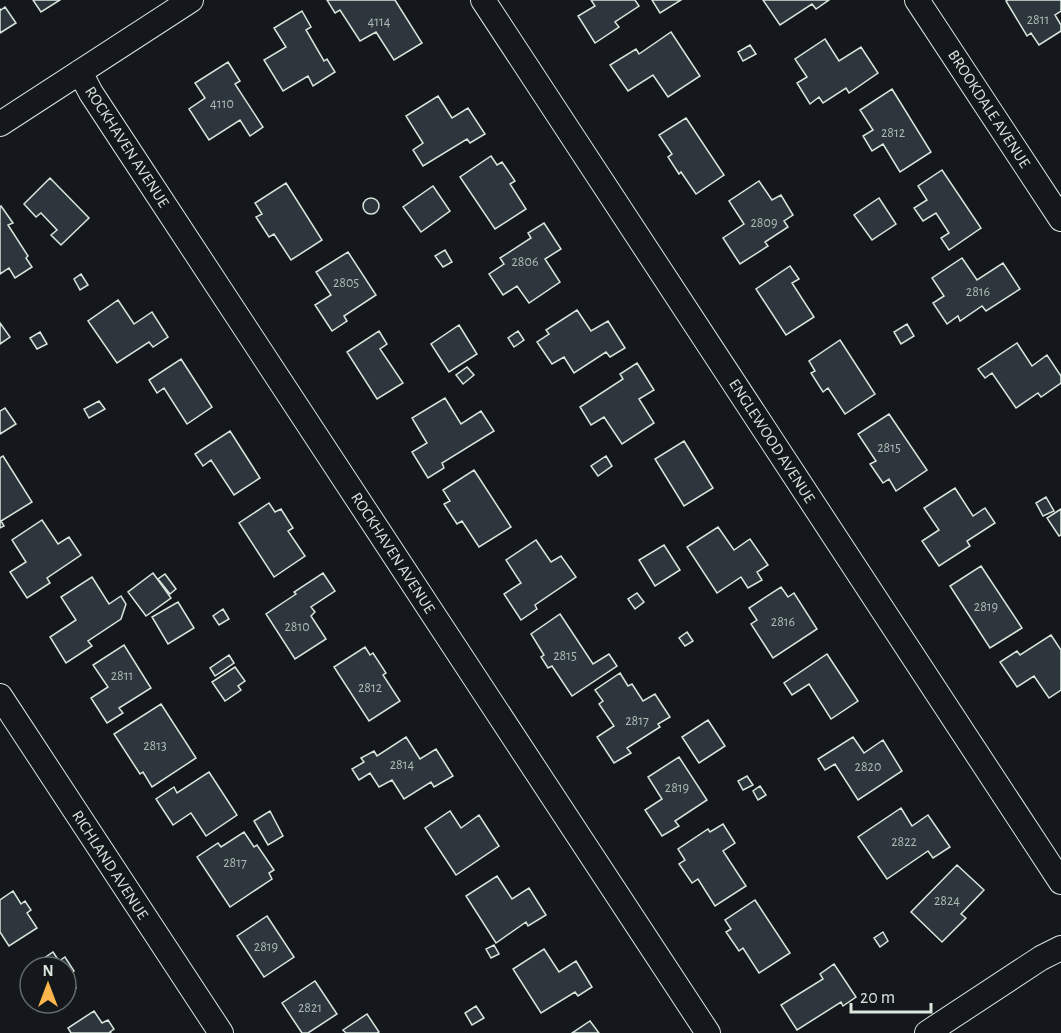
<svg xmlns="http://www.w3.org/2000/svg" width="1061" height="1033" viewBox="0 0 1061 1033" font-family="'Alegreya Sans',sans-serif">
	<style>
		.building { fill: #2c363c; stroke: #d8e6dc; stroke-width: 1.5 }
		.lines { fill: none; stroke-linecap: round; stroke-linejoin: round }
		.street-casing { stroke: #d8e6dc; stroke-width: 26 }
		.street { stroke: #14181c; stroke-width: 24 }
		.labels { text-anchor: middle; dominant-baseline: central; stroke-width: 4.5; stroke-linejoin: round; paint-order: stroke }
		.number-label { font-size: 14px; fill: #adbab4 }
		.street-label { font-size: 16px; fill: #d8e6dc; stroke: #14181c }
	</style>
	<rect width="100%" height="100%" fill="#14181c"/>
	<!-- building -->
	<path class="building" d="M33 0H60L41 12Z
		M327 0H395L422 43 394 60 376 32 360 41 340 10 335 13Z
		M591 0H635L639 6 615 22 619 27 595 43 578 16 595 6Z
		M652 0H681L660 13Z
		M763 0H829L816 9 812 4 780 25Z
		M1008 0H1061V11L1055 15 1061 25V31L1039 45 1031 33 1027 36 1006 1Z
		M5 7 16 23 0 33V9L1 10Z
		M302 11 311 27 306 30 324 61 327 59 335 72 313 86 308 76 283 91 264 60 286 47 274 28Z
		M671 32 700 76 668 97 653 75 628 91 610 65 636 49 639 54Z
		M825 39 839 61 861 47 878 73 849 93 846 88 823 103 819 97 810 104 797 83 807 77 795 59Z
		M750 45 756 54 743 61 738 52Z
		M228 62 240 81 235 84 263 127 250 136 240 120 209 140 189 109 205 98 195 83Z
		M892 89 931 152 900 172 883 144 872 151 863 136 873 130 860 110Z
		M438 96 452 118 468 108 485 134 470 143 467 139 423 166 413 150 423 143 406 116Z
		M686 118 724 175 696 194 681 172 679 174 668 157 672 154 659 135Z
		M491 156 497 165 502 162 515 181 510 184 526 209 495 229 460 177Z
		M942 170 981 228 949 250 941 238 949 233 936 213 923 221 914 208 927 200 918 186Z
		M50 178 89 218 61 245 51 235 57 230 41 213 36 217 24 204Z
		M759 181 772 200 781 195 793 215 784 221 788 227 765 242 768 246 740 264 723 238 744 224 729 201Z
		M286 183 322 240 291 260 274 234 269 237 256 217 262 214 255 203Z
		M433 186 450 211 421 232 403 207Z
		M363 206a8 8 0 1 1 16 0a8 8 0 1 1-16 0Z
		M879 198 896 224 872 240 854 215Z
		M1 206 13 223 8 225 28 256 26 258 32 267 15 278 9 268 0 274V207Z
		M544 223 561 249 545 259 560 282 529 303 517 286 503 295 489 274 504 264 500 258 531 238 528 233Z
		M445 250 452 262 443 267 435 256Z
		M348 252 376 295 344 316 347 321 332 331 315 305 331 295 316 272Z
		M962 258 977 280 1003 263 1020 289 986 311 982 306 960 321 958 316 947 324 933 303 944 296 932 278Z
		M790 266 799 279 792 283 814 317 786 335 756 289Z
		M81 274 88 285 80 290 74 279Z
		M118 300 134 324 152 312 168 337 153 347 149 342 117 363 88 321Z
		M577 310 591 331 608 321 625 348 610 357 606 352 574 373 564 357 552 364 537 342 549 334 546 330Z
		M0 323 10 337 0 344Z
		M907 324 914 336 901 344 894 332Z
		M459 325 477 354 449 372 431 344Z
		M379 331 387 344 380 349 403 383 377 399 347 352Z
		M518 331 524 340 514 347 508 338Z
		M40 332 47 344 37 349 30 338Z
		M840 340 875 394 845 414 828 388 823 392 811 373 815 371 809 361Z
		M1017 343 1032 366 1047 355 1061 376V383L1041 397 1038 393 1016 408 992 373 985 378 978 369Z
		M181 359 212 407 187 424 164 388 157 393 149 380Z
		M637 363 654 390 639 399 654 423 622 444 604 417 591 425 580 407 623 379 620 374Z
		M467 367 474 375 463 384 456 375Z
		M445 398 461 424 481 411 494 431 442 463 444 468 428 478 412 452 427 443 412 418Z
		M99 401 105 409 89 418 84 409Z
		M5 408 16 424 0 434V411Z
		M889 414 927 470 896 491 889 479 883 483 870 464 876 461 858 434Z
		M230 431 260 478 234 495 211 460 203 466 195 454Z
		M684 441 713 488 684 506 655 459Z
		M3 456 32 502 1 521 4 526 0 528V458Z
		M606 456 612 466 598 476 591 466Z
		M474 470 511 527 479 547 462 521 457 524 444 504 450 501 443 490Z
		M955 488 973 516 985 508 995 523 967 541 970 546 939 566 922 541 939 530 924 508Z
		M1046 497 1054 511 1043 516 1036 503Z
		M269 503 275 512 281 509 293 528 288 531 305 556 274 577 239 523Z
		M1061 509V535L1059 536 1047 518Z
		M42 520 58 544 69 537 81 555 47 578 50 583 27 598 10 572 26 562 12 540Z
		M718 527 734 550 750 539 768 565 757 572 762 580 748 588 741 577 717 593 687 547Z
		M536 540 551 562 561 556 576 577 535 605 537 609 521 620 504 594 521 583 506 560Z
		M664 545 680 570 655 586 639 560Z
		M981 566 1022 628 990 648 950 586Z
		M153 573 171 598 146 616 128 592Z
		M323 573 335 591 311 607 315 612 311 616 326 639 295 659 266 614 296 594 294 592Z
		M165 574 176 589 170 594 158 579Z
		M92 577 109 604 121 596 126 604 121 619 88 641 92 646 66 663 50 637 76 620 61 597Z
		M781 587 788 597 794 593 817 629 773 658 751 624 757 620 749 608Z
		M637 593 644 602 635 609 628 599Z
		M178 602 194 628 168 644 152 617Z
		M223 609 229 619 219 625 213 616Z
		M560 614 593 664 609 654 617 666 572 696 552 666 548 668 541 657 544 655 531 634Z
		M687 632 693 641 685 646 679 638Z
		M1051 635 1061 650V690L1049 698 1034 676 1017 687 1000 662 1017 651 1020 655Z
		M124 645 151 688 119 708 123 713 107 723 91 698 108 687 93 665Z
		M365 647 370 655 373 653 386 673 383 675 400 701 369 721 334 667Z
		M827 654 858 701 831 719 809 684 792 695 784 683Z
		M229 655 234 663 215 676 210 668Z
		M235 667 245 681 238 686 241 690 225 701 212 682Z
		M620 673 628 686 632 684 643 701 655 694 670 717 658 724 660 727 627 748 631 753 614 763 597 737 614 726 599 704 603 701 595 690Z
		M161 704 196 758 152 787 143 772 140 774 114 734Z
		M708 720 725 746 699 763 682 737Z
		M406 737 420 759 436 749 453 776 434 787 431 782 404 799 392 780 379 787 370 773 359 780 352 769 364 762 361 758 374 751 377 756Z
		M853 737 864 753 883 740 902 771 858 800 835 764 825 770 818 759Z
		M679 757 707 800 675 821 679 826 662 836 645 810 662 799 648 777Z
		M209 772 237 815 206 836 191 813 173 825 156 799 174 787 177 793Z
		M747 776 753 785 743 790 738 781Z
		M760 786 766 795 758 800 753 791Z
		M901 808 912 826 928 815 950 847 933 858 928 851 887 879 858 837Z
		M270 811 283 836 268 845 254 821Z
		M450 811 461 828 479 815 499 846 456 875 425 828Z
		M723 824 735 843 723 851 746 886 715 906 698 879 692 883 679 864 685 860 678 849 708 829 710 832Z
		M244 832 254 847 257 845 274 870 269 873 272 879 230 907 197 857 218 843 221 847Z
		M957 865 984 890 961 914 966 918 942 942 911 912Z
		M497 876 512 899 529 888 546 915 528 926 526 922 496 943 466 896Z
		M13 891 21 904 25 901 31 910 27 913 37 928 9 946 0 932V900Z
		M755 900 790 953 759 973 743 948 739 951 726 932 731 929 725 920Z
		M267 916 294 957 264 977 237 936Z
		M883 932 888 941 880 947 874 938Z
		M494 945 499 954 491 958 486 949Z
		M544 949 559 972 576 961 592 987 578 996 575 992 541 1013 513 969Z
		M53 952 59 961 65 957 74 971 68 975 76 988 66 995V967H31Z
		M834 964 856 997 843 1006 841 1002 797 1030 781 1005 823 979 820 974Z
		M315 981 337 1014 308 1033H302L282 1003Z
		M476 1006 484 1018 472 1025 465 1013Z
		M94 1011 102 1023 108 1020 114 1029 110 1032 111 1033H71L68 1028Z
		M367 1014 379 1032 377 1033H346L343 1030Z
		M590 1021 599 1033H572Z"/>
	<g class="lines">
		<defs>
			<path id="street" d="M483 0 1061 882
				M917 0 1061 219
				M80 72 91 93 708 1033
				M0 124 191 0
				M0 696 221 1033
				M927 1033 1041 958 1061 948"/>
		</defs>
		<!-- street casing -->
		<use href="#street" class="street-casing"/>
		<!-- street -->
		<use href="#street" class="street"/>
	</g>
	<g class="labels">
		<!-- number labels -->
		<g class="number-label">
			<text x="1038" y="20">2811</text>
			<text x="379" y="22">4114</text>
			<text x="222" y="104">4110</text>
			<text x="893" y="133">2812</text>
			<text x="764" y="223">2809</text>
			<text x="525" y="262">2806</text>
			<text x="346" y="283">2805</text>
			<text x="978" y="292">2816</text>
			<text x="889" y="448">2815</text>
			<text x="986" y="607">2819</text>
			<text x="783" y="622">2816</text>
			<text x="297" y="627">2810</text>
			<text x="565" y="656">2815</text>
			<text x="122" y="676">2811</text>
			<text x="370" y="688">2812</text>
			<text x="637" y="721">2817</text>
			<text x="155" y="746">2813</text>
			<text x="402" y="765">2814</text>
			<text x="868" y="767">2820</text>
			<text x="677" y="788">2819</text>
			<text x="904" y="842">2822</text>
			<text x="235" y="863">2817</text>
			<text x="947" y="901">2824</text>
			<text x="266" y="947">2819</text>
			<text x="310" y="1008">2821</text>
		</g>
		<!-- street labels -->
		<g class="street-label">
			<text transform="translate(989 109) rotate(57)">BROOKDALE AVENUE</text>
			<text transform="translate(127 147) rotate(57)">ROCKHAVEN AVENUE</text>
			<text transform="translate(772 441) rotate(57)">ENGLEWOOD AVENUE</text>
			<text transform="translate(393 553) rotate(57)">ROCKHAVEN AVENUE</text>
			<text transform="translate(110 865) rotate(57)">RICHLAND AVENUE</text>
		</g>
	</g>
	<!-- north arrow -->
	<g transform="translate(48 985)"><circle r="28" fill="#14181c" stroke="#626a69" stroke-width="1.5"/>
	<path d="M0-4.5L10 22L0 15L-10 22Z" fill="#ffb74d"/>
	<text y="-9" font-size="16" font-weight="bold" text-anchor="middle" fill="#d8e6dc">N</text>
	</g>
	<!-- scale -->
	<path d="M851 1003v9h80v-9" fill="none" stroke="#d8e6dc" stroke-width="3"/>
	<text x="860" y="1003" font-size="18" fill="#d8e6dc" stroke="#14181c" stroke-width="4.5" paint-order="stroke">20 m</text>
</svg>
